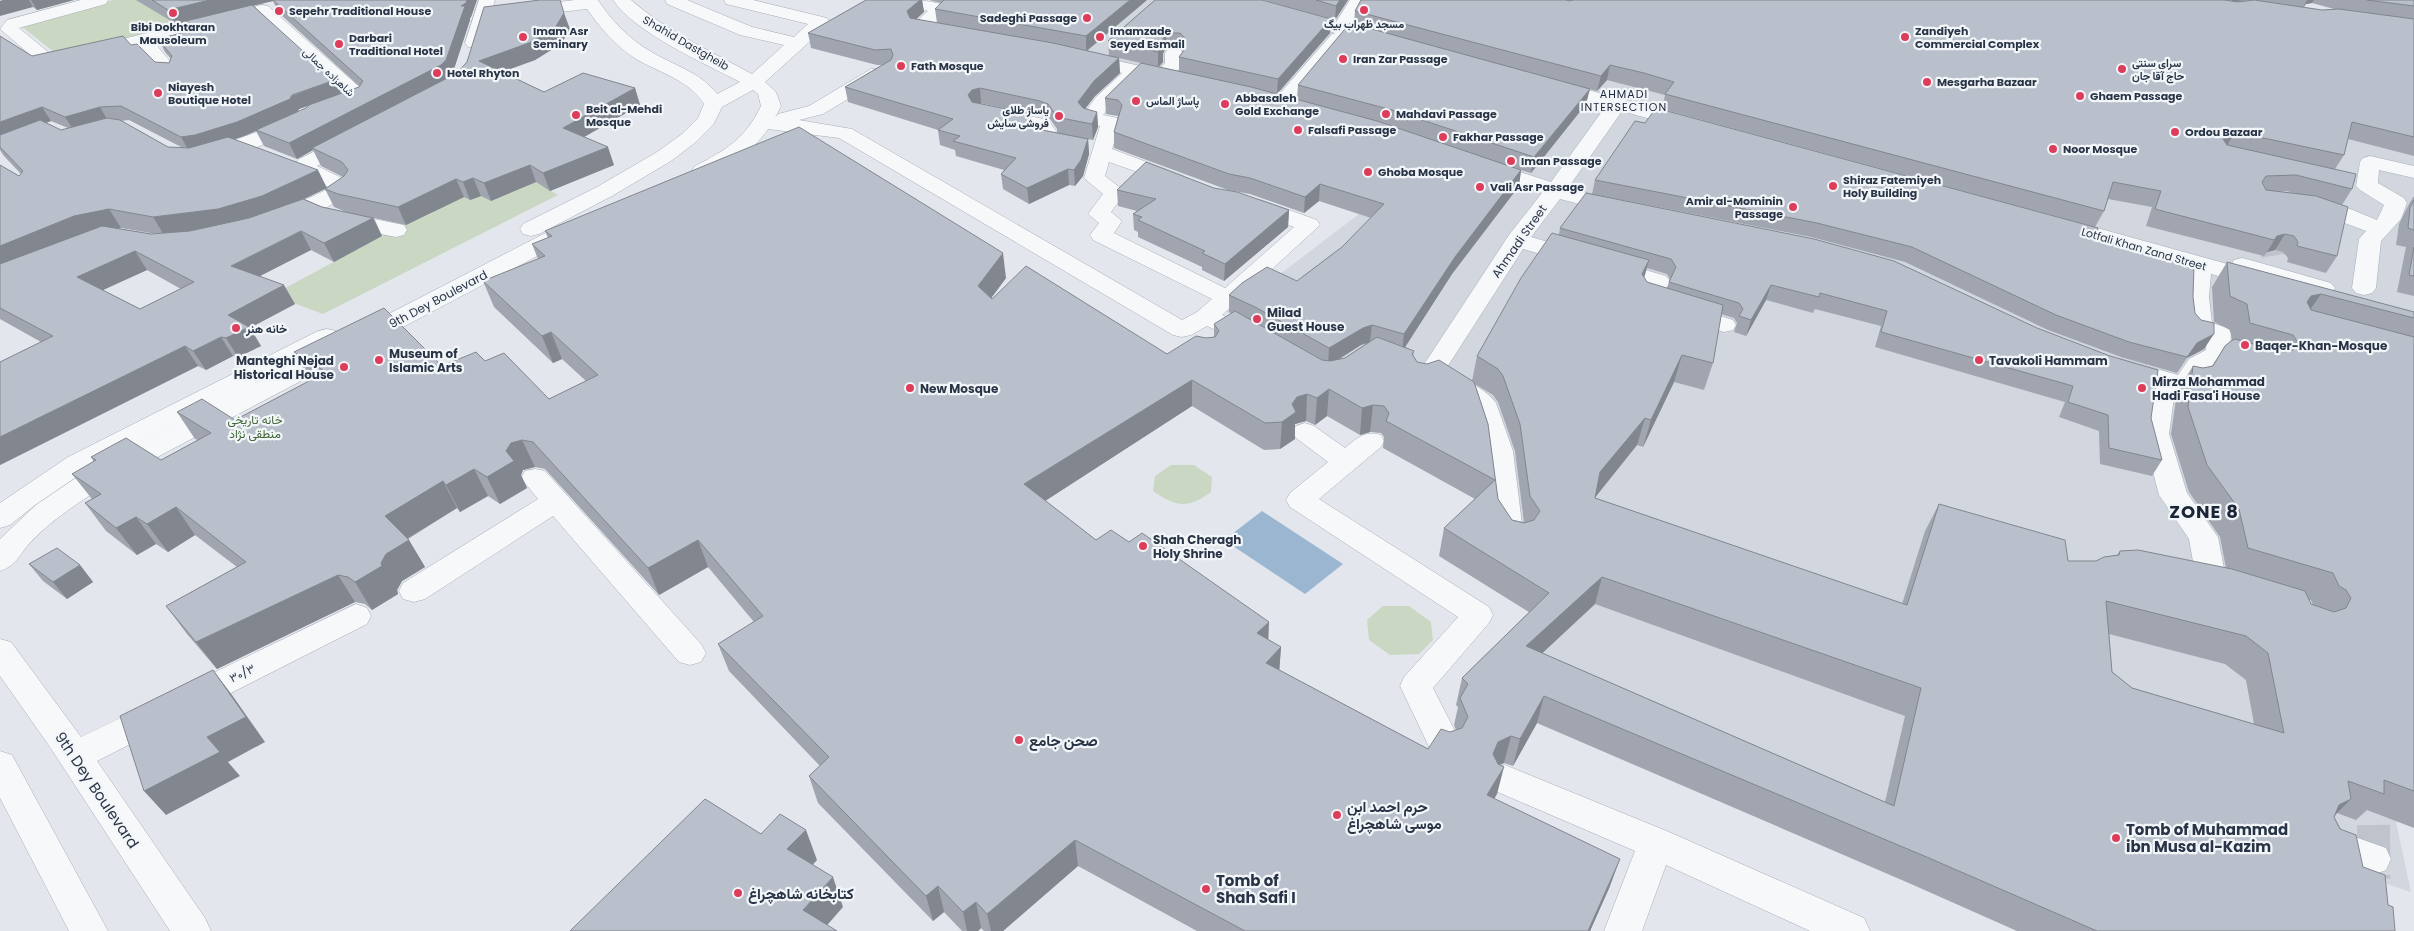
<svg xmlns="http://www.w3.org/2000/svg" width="2414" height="931" viewBox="0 0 2414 931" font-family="Poppins,Vazirmatn,sans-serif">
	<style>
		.built { fill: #d1d6df }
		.green { fill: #c9d7c3 }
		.water { fill: #9bb6d0 }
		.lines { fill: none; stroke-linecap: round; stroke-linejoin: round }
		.minor-tunnel-far2 { stroke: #bec3cc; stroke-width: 19; stroke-dasharray: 19 9; stroke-linecap: butt }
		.minor-tunnel-far1 { stroke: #bec3cc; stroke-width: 26; stroke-dasharray: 26 12; stroke-linecap: butt }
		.minor-tunnel { stroke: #bec3cc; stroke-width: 33; stroke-dasharray: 33 17; stroke-linecap: butt }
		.minor-casing { stroke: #a7aeb8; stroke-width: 1 }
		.minor { fill: #f6f8fa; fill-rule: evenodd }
		.wall { fill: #a0a5af; fill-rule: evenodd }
		.shaded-wall { fill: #82868e }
		.building { fill: #bac0cb; stroke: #82868e; fill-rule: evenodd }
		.poi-dot { fill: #dd3d5a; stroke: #f3f6f9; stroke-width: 2 }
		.labels { text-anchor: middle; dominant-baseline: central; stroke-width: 4.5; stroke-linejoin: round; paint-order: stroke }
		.far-poi-label { font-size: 11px; font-weight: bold; fill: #293547; stroke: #f3f6f9; text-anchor: start }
		.far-street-label { font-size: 11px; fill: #293547; stroke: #f3f6f9 }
		.far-neighbourhood-label { font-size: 11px; letter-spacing: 1px; fill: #1b2538; stroke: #f3f6f9 }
		.street-label { font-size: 12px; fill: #293547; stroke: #f3f6f9 }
		.poi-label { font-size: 12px; font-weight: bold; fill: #293547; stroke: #f3f6f9; text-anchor: start }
		.park-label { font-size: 12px; fill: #3f6434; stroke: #f3f6f9 }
		.near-poi-label { font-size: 15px; font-weight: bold; fill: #293547; stroke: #f3f6f9; text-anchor: start }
		.near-street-label { font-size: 15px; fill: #293547; stroke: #f3f6f9 }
		.district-label { font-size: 18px; font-weight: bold; letter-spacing: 1px; fill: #1b2538; stroke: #f3f6f9 }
	</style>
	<rect width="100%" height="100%" fill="#e3e7ed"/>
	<!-- built -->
	<path class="built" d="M1009 0H2173L2414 28V724L2396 822 2411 892 2171 811 1977 873 1519 674 1594 604 1496 510 1339 396 1253 326 1225 311 1267 284 1359 214 1377 197 1101 98 1070 90Z"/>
	<!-- green -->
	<path class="green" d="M113 0H257L266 5 59 56 21 26Z
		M536 182 558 195 323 314 272 295 388 233 430 214 460 195 470 200 481 196 492 201Z
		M1171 465H1194L1212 477 1211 492C1188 509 1176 507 1153 491L1155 476Z
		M1383 606H1409L1431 622 1433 640 1419 654 1390 655 1369 640 1367 620Z"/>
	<!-- water -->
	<path class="water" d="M1262 511 1343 564 1305 594 1224 540Z"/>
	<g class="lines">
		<!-- minor-tunnel-far2 -->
		<path class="minor-tunnel-far2" d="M2268 214 2271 231"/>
		<!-- minor-tunnel-far1 -->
		<path class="minor-tunnel-far1" d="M2270 230 2275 259"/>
		<!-- minor-tunnel -->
		<path class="minor-tunnel" d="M2373 775 2374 879"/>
		<defs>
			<path id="minor" d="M81 0H108L106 4 19 28 53 56 225 14 231 15 234 19 231 23 154 42 178 71 176 75C158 79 148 57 139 45L53 66 41 64 0 29 7 20Z
				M479 0H495L483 43 480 47H468L465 43Z
				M575 0H598C611 20 629 39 650 51 672 65 701 72 717 94L740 82C704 63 635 33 613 0H631C667 31 710 51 752 74L784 45 740 35 667 4 665 0H687L752 27 794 37 808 24 726 4 724 0H753L827 18 830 22 827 26 765 82 776 92 781 106 775 118 778 114 809 106 871 69H885L887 73 885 77 823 114 799 120 852 129 1182 320 1197 312 1212 299 1093 240 1090 235 1099 223 1088 214 1103 194 1084 178 1100 126 1084 122 1081 118 1096 97 1122 73 1076 62 1073 58 1076 54 1082 53 1158 70 1165 63V53L1168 49H1180L1183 53V64L1175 74 1179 78 1177 82 1170 84 1140 77 1110 105 1103 115 1118 118 1121 122 1112 149 1184 176 1187 180 1184 184 1177 186 1109 162 1105 176 1126 192 1111 212 1122 221 1114 233 1225 288 1294 227 1245 210 1242 205 1245 200 1253 199 1261 200 1317 220 1320 225 1222 315 1262 331 1265 336 1262 341C1244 346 1224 333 1207 326L1191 335 1182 337 1173 335 839 138 768 129C756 148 718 180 695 174L692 170 695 166C726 150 745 139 761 106L758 94 753 90 722 107 713 125 696 142 671 161 612 196 539 234 531 236 523 234 520 229 523 224 597 187 657 152 682 134 698 118 704 104C689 80 660 73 636 59 616 46 600 28 587 9L526 16 520 15 517 11 520 7 526 6Z
				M901 0C914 0 940 0 949 9 941 20 926 34 913 31L910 27 928 11 903 4Z
				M1230 0H1257L1336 22 1350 0H1366L1351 26 1387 36 1390 40 1387 44 1381 45 1345 35 1347 38 1344 42 1289 107H1275L1272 103 1275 99 1332 34 1336 33 1232 4Z
				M262 5 268 6 365 92 368 96 365 100 331 112 324 110 321 106 324 102 345 94 256 14 253 10 256 6Z
				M1552 80 1694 119 1697 123 1694 127 1687 129 1545 90 1543 86 1545 82Z
				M1610 108 1617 110 1620 114 1568 188 1626 203 1629 208 1626 213 1618 214 1560 199 1531 237 1666 276 1670 281 1662 298 1733 320 1736 325 1733 330 1724 332 1641 306 1637 301 1645 284 1523 249 1442 375C1457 371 1488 391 1496 403L1513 451 1522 524 1532 538 1527 545 1517 548 1507 545 1494 526 1485 451 1471 407 1440 387 1437 382C1430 389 1424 389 1414 387L1410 381 1423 366 1509 235 1542 193 1478 171 1475 167 1478 163 1485 161 1492 163 1551 182 1603 110Z
				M997 109 1048 120 1056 131 1054 134 1076 139 1079 143 1076 147 1069 149 1034 142 1031 138 1036 131 1034 129 990 119 987 115 990 111Z
				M294 118 301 120 304 124 301 128C280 137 223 165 203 160L200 156 203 152Z
				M350 134 357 136 360 140 357 144 317 166 350 182 355 189 351 193C332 204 295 229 273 224L270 219C274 213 319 194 330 188L296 171 293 167 299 159Z
				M2370 156 2414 166V178L2379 170 2378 183 2404 198 2407 203 2401 219 2381 241 2376 288 2372 293 2364 295 2356 293 2352 288 2359 239 2366 231 2326 216 2303 211 2300 206 2303 201C2326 196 2356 212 2377 220L2384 205 2360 190 2356 186 2360 162 2363 158Z
				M340 212 404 225 407 230 404 235 396 237 332 224 329 219 332 214Z
				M2061 218 2231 265 2234 260 2242 258 2250 260 2331 283 2335 288 2331 293 2323 295 2270 280 2266 285 2258 287 2211 274 2209 297 2212 323 2228 328 2231 333 2230 355 2227 360 2216 364 2207 370 2196 391 2187 393 2175 390 2169 434 2187 493 2218 537 2227 584 2223 592 2212 595 2201 592 2197 584 2189 539 2159 495 2143 434 2151 383 2112 372 2108 367 2112 362 2121 359 2178 375 2189 359 2206 350 2207 337C2202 336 2195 335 2191 332 2181 323 2187 280 2189 268L2053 230 2050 225 2053 220Z
				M567 224 575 226 578 231 575 236 112 481C83 500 51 519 28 545 19 556 14 567 0 571V539L36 505 92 467 559 226Z
				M327 329 336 331 339 336 336 341 88 469 35 505 10 525 0 528V503L68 457 318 331Z
				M1305 423 1314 426 1345 448C1357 438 1365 430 1381 435L1384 441 1381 447 1319 499 1489 607 1493 615 1489 623 1433 688 1461 743 1456 753 1444 757 1432 753 1400 686 1404 677 1458 617 1290 507 1286 500 1290 493 1328 462 1296 438 1292 432 1296 426Z
				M535 469 545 471 701 644 706 653 701 662 690 665 679 662 553 516 425 599 414 602 403 599 399 591 403 583 538 499 521 478 525 471Z
				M356 604 367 608 371 616 367 624 97 761 205 918 211 931H170L50 747 0 676V639L11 642 81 737Z
				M0 751 12 755 108 931H69L0 798Z
				M1505 765 1669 832 1864 918 1870 931H1810L1666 865 1642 931H1604L1635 851 1493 790 1488 780 1493 770Z
				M2327 827 2386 848 2391 859 2386 870 2373 875 2314 854 2309 843 2314 832Z"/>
		</defs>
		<!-- minor casing -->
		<use href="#minor" class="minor-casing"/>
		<!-- minor -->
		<use href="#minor" class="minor"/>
	</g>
	<!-- wall -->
	<path class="wall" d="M0 0H74L37 10 33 7Z
		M136 0H477L471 17 470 18V20L452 75 450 77 570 29 561 44 535 60 502 72 544 92 635 88 640 105 584 137 614 165 550 191 536 182 491 201 481 196 470 200 464 197 406 225 374 218 382 236 334 262 311 250 260 276 295 304 250 328 261 346 238 357 233 356 206 370 198 366 0 465V362L41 342 0 319V165L19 176 21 174 4 156 0 150V147L32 56 131 45 155 62 169 63 171 59 165 52 158 39 191 30 186 22 176 24ZM273 1 279 13 359 86V87L341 93 253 5ZM308 106 306 108 297 113 299 109ZM129 120 183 148 168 147 120 121ZM51 121 68 128 61 130 46 123ZM256 131 264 146 297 159 313 150 321 166 343 177 326 188 235 139 244 136ZM325 189 334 207 346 212 322 207 304 199ZM117 228H121L156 234H151ZM147 270 181 289 140 309 102 290Z
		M866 0H922L924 12 916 19 937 23 935 9 941 3 929 0H1147L1087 51 1109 56 1108 41 1155 0 1331 19 1330 33 1277 94 1297 99 1298 85 1354 24 1355 11 1361 0H2414V156L2348 139 2344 155 2335 169 2352 189 2342 205 2337 256 2326 273 2287 262 2288 258 2283 252 2275 250 2267 252 2264 256 2146 226 2152 207 2108 199 2104 211 2095 227 1662 109 1665 95 1607 80 1597 91 1589 89 1586 104 1531 173 1521 170 1519 186 1452 274 1405 347 1414 351 1413 357 1417 362 1472 381 1477 356 1559 234 1560 228 1814 239 2151 418 2162 460 2152 476 2100 464 2099 431 2059 417 2065 402 1875 347 1881 326 1815 309 1813 313 1766 300 1746 336 1734 332 1737 323 1734 318 1721 314 1713 363 1704 390 1674 382 1643 447 1637 445 1596 496 1595 498 1902 604 1925 531 1939 504 2068 561H2096L2117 555 2120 551 2226 568 2220 537 2189 492 2171 434 2177 392 2193 366 2203 368 2212 366 2225 346 2232 340 2230 330 2214 322 2212 287 2227 262 2414 312V828L2367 810 2356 820 2337 813 2334 817 2363 867 2388 905 2395 931H2017L1911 884 1537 723 1513 766 1504 763 1500 765 1497 794 1494 799 1610 886 1590 931H1197L1078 866 1003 931H984L981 928 978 931H962L944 912 933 921 818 803 809 776 820 766 729 671 718 644 754 622 708 567 659 595 545 469 535 467 523 470 521 475 527 488 500 504 488 496 460 512 457 508 408 539 425 567 402 581 397 590 398 594 372 610 365 604 355 602 217 669 187 634 166 606 237 567 195 535 168 552 156 544 137 555 106 531 85 503 92 499 72 474 94 462 91 457 161 460 198 440 195 439 177 412 235 420 311 380 309 379 294 352 442 366 485 361 549 399 586 381 562 359 553 363 494 307 483 281 538 259 532 244 548 238 545 231 1006 278 991 298 1167 354 1206 338 1214 337V324L1232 314 1229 312V295L1297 281 1342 247 1371 218 1319 201 1304 213 1250 194 1228 190 1114 148V132L1118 116 1106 114 1105 98 1141 63 1119 58 1120 73 1095 96 1085 109 1097 112 1098 127 1093 140 1057 133V129L1050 119 1041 116 980 103 1033 128 1088 139 1089 154 1083 176 1075 186 1069 185 1029 204 1003 189 1001 174 1004 170 956 156 955 150 940 145 938 130 848 102 845 87 882 65H877L811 48 808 33ZM2312 3 2334 9 2322 10 2304 7 2306 4ZM1180 47 1183 51 1179 57V71L1159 67 1163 62V53L1166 48ZM2279 191H2286L2295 193ZM1647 268 1667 274 1670 279 1667 288 1647 282 1644 278ZM1367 343 1345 358 1339 359 1361 345ZM1475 384 1493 395 1498 402 1515 451 1524 522 1512 520 1498 499 1488 424ZM1192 406 1264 450 1280 449 1295 439V424L1306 421 1315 425 1327 416 1360 435 1370 432 1381 433 1384 437 1383 448 1475 499 1444 528 1439 556 1529 612 1462 678 1456 705 1458 707 1454 725 1456 730 1450 732 1428 749 1279 670 1281 647 1096 540 1045 501ZM2309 600H2311L2313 605 2311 604ZM1595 604 1905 716 1885 802 1542 653ZM2109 634 2225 664 2246 680 2254 724 2132 688 2112 672Z
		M1264 0H1348L1335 20Z
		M1595 180 2095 238 2193 297 2195 313 2204 349 2187 358 2177 373 2121 357 2048 330 1905 262 1811 237 1592 194Z
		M1214 188 1289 210 1288 227 1224 281 1202 270V267L1138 237V232L1134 230 1133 214 1137 211 1118 206 1117 190Z
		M2414 196V296L2397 292 2406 247 2396 245 2399 224 2409 204Z
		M29 564 80 565 93 582 67 599 43 581Z"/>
	<!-- shaded-wall -->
	<path class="shaded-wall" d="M3 0H29L33 7 0 16V1Z
		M31 0H74L37 10Z
		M210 0H273V1L176 24 168 10Z
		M467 0H477L471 17 470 18V20L452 75 447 79 312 148 313 150 297 159 289 143 461 6Z
		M920 0H922L924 12 909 26 907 11Z
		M1130 0H1147L1086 51V36Z
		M1340 0H1348L1335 20 1336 6Z
		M2232 0H2245L2231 2Z
		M2307 0H2314L2312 3 2306 4 2303 8Z
		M564 13 570 29 561 44 535 60 485 78 479 61Z
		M1331 19 1330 33 1277 94 1278 79Z
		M1166 33V48L1163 53V62L1158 67V52L1163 38Z
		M1119 58 1120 73 1095 96 1079 117 1078 102 1094 81Z
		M1610 65 1607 80 1597 91 1601 76Z
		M335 80 341 93 299 109 297 113 244 136 203 149 189 151 181 137Z
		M635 88 640 105 570 145 563 128Z
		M980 88 981 103 973 105 968 95 972 90Z
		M1590 89 1586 104 1531 173 1534 157Z
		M42 107 51 121 0 140V122Z
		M100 107 108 121 74 131 65 117Z
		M1097 112 1098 127 1093 140 1092 124Z
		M1031 114 1033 130 1028 123Z
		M2235 132 2226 147 2214 155 2226 134Z
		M1088 139 1089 154 1083 176 1075 186 1074 170Z
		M608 147 614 165 550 191 543 173Z
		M530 165 536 182 491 201 484 183Z
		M1068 169 1069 185 1029 204 1027 188Z
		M318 170 327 188 271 215 229 228 164 235 153 217Z
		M1521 170 1519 186 1452 274 1402 352 1404 334 1455 257Z
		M473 178 481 196 470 200 463 182Z
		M456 179 464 197 406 225 398 207Z
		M1320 184 1319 201 1304 213 1305 197Z
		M109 209 121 228 86 235 0 270V246L74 216Z
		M1289 210 1288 227 1224 281 1225 264Z
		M373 218 382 236 334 262 324 243Z
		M301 231 311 250 242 285 231 266Z
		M2285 234 2275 250 2267 252 2277 236Z
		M135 251 147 270 90 296 77 277Z
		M1003 253 1006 278 981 312 978 286Z
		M1649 260 1642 285V274Z
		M284 285 295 304 250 328 261 346 238 357 226 338 228 315Z
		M1771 285 1766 300 1746 336 1751 320Z
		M2321 294 2303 320 2294 322 2311 296Z
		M1372 325 1370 342 1361 345 1328 366 1329 348 1363 328Z
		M551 332 562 359 553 363 542 336Z
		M2214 334 2204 349 2187 358 2177 373 2197 343Z
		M221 337 233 356 206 370 193 351Z
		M185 346 198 366 0 465V437Z
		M1682 355 1674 382 1643 447 1651 420Z
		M1192 380V406L1028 512 1024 484Z
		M1329 389 1327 416 1315 425 1317 398Z
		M1307 394 1306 421 1295 424V439L1280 449 1282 422 1292 404 1297 397Z
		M1373 405 1370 432 1360 435 1362 408Z
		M1645 418 1637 445 1593 500 1600 472Z
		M522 440 535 467 523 470 521 475 527 488 500 504 487 477 506 451 511 443Z
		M474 469 488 496 460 512 446 485Z
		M443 481 457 508 400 543 385 516Z
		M176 507 195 535 168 552 147 524Z
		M136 517 156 544 137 555 116 528Z
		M409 540 425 567 402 581 397 590 398 594 372 610 355 582 381 563 386 554Z
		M698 540 708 567 659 595 648 568Z
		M80 565 93 582 67 599 53 582Z
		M338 575 355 602 217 669 196 642Z
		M1602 577 1595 604 1520 674 1526 646Z
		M1269 622 1268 649 1257 633Z
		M1281 647 1279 675 1266 663Z
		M213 670 232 695 265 742 228 762 240 776 166 815 144 791 207 737Z
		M1544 696 1537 723 1513 766 1520 739Z
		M1511 736 1504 763 1491 769 1493 754 1498 742Z
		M1504 767 1497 794 1480 822 1487 795Z
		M2351 799 2324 826 2339 805Z
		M806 830 817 860 799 880 787 849Z
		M1075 840 1078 866 1003 931H991L987 914Z
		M1620 859 1610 886 1590 931H1588Z
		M833 877 843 907 822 931 803 910Z
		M938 886 944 912 933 921 926 896Z
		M976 902 981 928 978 931H967L963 912Z"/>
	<!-- building -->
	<path class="building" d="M152 0H210L168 10Z
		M273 0H467L466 3 461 6H465L446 60 441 65 289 143 256 130 306 108 309 105 359 87 363 81Z
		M540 0H560L564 13 555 28 529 43 479 61 544 92 583 73 635 88 563 128 608 147 543 173 530 165 484 183 473 178 463 182 456 179 398 207 338 194 325 189 344 176 348 170 342 162 312 148 457 73 467 62 484 7Z
		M866 0H920L907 11 910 18 1053 43 1119 58 1094 81 1078 102 1083 108 1097 112 1092 124 1056 117V115L1048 104 1040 101 980 88 972 90 968 95 972 102 1031 114 1028 123 1032 128 1088 139 1081 160 1074 170 1068 169 1027 188 1001 174 1016 158 953 141 960 136 938 130 953 119 845 87 891 60 893 55 891 49 875 50 808 33Z
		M944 0H1130L1086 36 935 9Z
		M1155 0H1262L1331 19 1278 79 1179 57 1185 49V38L1180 33H1166L1163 38V48L1158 52 1108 41Z
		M1316 0H1340L1336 6Z
		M1361 0H1566L1569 1 1574 0H2224L2238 2 2254 0 2322 10 2339 9 2414 19V137L2352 122 2344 155 2235 132 2226 134 2223 139 2227 145 2356 174 2352 189 2296 175 2266 176 2262 182 2266 190 2316 196 2348 207 2337 256 2297 246 2298 242 2294 236 2285 234 2277 236 2274 240 2155 209 2161 191 2113 182 2104 211 1665 94 1674 82 1644 73 1610 65 1601 76 1355 11Z
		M2367 0H2414V6Z
		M252 5 335 80 292 95 290 99 237 122 195 135 181 137 121 106 100 107 65 117 42 107 0 122V36L32 56 123 36 131 45 137 44 155 62 169 63 172 56 158 39 198 29 186 21Z
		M1350 23 1590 89 1534 157 1392 110 1298 85Z
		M1141 63 1251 87 1377 121 1521 170 1455 257 1404 334 1372 325 1363 328 1329 348 1255 307 1229 295 1242 283 1267 267 1297 281 1342 247 1384 204 1320 184 1305 197 1250 178 1229 174 1114 132 1122 105 1118 100 1105 98Z
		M1656 108 2098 228 2095 238 2194 265 2193 297 2195 313 2201 320 2214 323V334L2197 343 2187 357 2129 342 2056 315 1912 247 1817 223 1595 180 1635 121 1645 123Z
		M107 118 120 120 168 147 189 148 228 137 318 170 262 196 218 209 153 217 109 209 74 216 0 246V165L19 176 23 171 0 147V135L40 120 61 130Z
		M799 127 1003 253 978 286 992 299 1026 266 1167 354 1196 336 1206 338 1215 337 1219 331 1214 324 1235 311 1322 360 1330 361 1345 358 1377 337 1414 351 1412 354 1417 362 1427 364 1439 360 1474 382 1488 424 1498 499 1512 520 1524 523 1534 520 1540 511 1530 496 1520 424 1503 376 1498 369 1477 356 1521 278 1552 233 1649 260 1642 274 1647 282 1723 305 1713 363 1682 355 1651 420 1645 418 1600 472 1595 498 1907 605 1939 504 2065 540 2068 561H2096L2104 557 2119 555 2120 551 2138 550 2232 569 2305 591 2311 604 2334 612 2346 608 2351 598 2346 590 2339 586 2333 573 2248 548 2239 509 2207 465 2188 407 2193 366 2203 368 2213 366 2225 346 2231 341 2235 339 2283 352 2293 350 2299 344 2293 335 2250 323 2247 304 2230 296 2227 262 2414 312V318L2321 294 2311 296 2307 302 2311 310 2414 337V791L2384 780V794L2348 781 2351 799 2339 805 2334 817 2340 829 2356 835 2363 867 2385 875 2388 905 2393 907 2395 931H2097L1929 858 1544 696 1520 739 1511 736 1498 742 1493 754 1498 764 1504 767 1487 795 1620 859 1588 931H1245L1075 840 987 914 976 902 963 912 938 886 926 896 809 776 829 757 718 644 763 616 698 540 648 568 533 442 522 440 511 443 506 451 514 461 487 477 474 469 446 485 443 481 385 516 409 540 386 554 381 563 382 566 355 582 348 577 338 575 196 642 166 606 246 562 176 507 147 524 136 517 116 528 85 503 101 494 72 474 96 460 91 457 126 438 161 460 211 433 177 412 202 399 235 420 326 372 294 352 384 308 442 366 476 352 485 361 504 353 549 399 598 375 551 332 542 336 483 281 545 256 532 244 552 236 545 231ZM1192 380 1265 423 1282 422 1296 412 1292 404 1297 397 1307 394 1317 398 1329 389 1362 408 1373 405 1384 406 1389 413 1386 421 1495 480 1444 528 1549 593 1462 678 1468 684 1460 698 1468 717 1462 728 1450 732 1441 729 1428 749 1266 663 1281 647 1257 633 1269 622 1142 533 1129 542 1111 530 1096 540 1024 484ZM1602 577 1921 688 1894 806 1526 646ZM2106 601 2246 636 2268 653 2284 733 2132 688 2112 672Z
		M1146 162 1214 188 1237 192 1289 210 1225 264 1202 253 1205 251 1138 220 1142 217 1133 214 1156 199 1117 190Z
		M1586 193 1814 239 1894 261 2037 328 2110 356 2158 370 2151 418 2162 460 2109 448 2108 415 2068 402 2073 386 1881 332 1887 311 1820 293 1819 297 1771 285 1751 320 1739 316 1743 309 1739 303 1669 282 1676 267 1671 259 1560 228Z
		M303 199 322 207 373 218 324 243 301 231 231 266 284 285 228 315 249 327 226 338 221 337 193 351 185 346 0 437V362L53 336 0 308V264L102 226 151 234 190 231 249 218ZM135 251 194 282 140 309 77 277Z
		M2414 200V230L2408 228 2410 208Z
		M2414 247V276L2409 275Z
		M57 548 80 565 53 582 29 564Z
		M213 670 246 717 207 737 220 752 144 791 120 716Z
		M705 799 761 834 780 814 806 830 787 849 833 877 803 910 837 931H570Z"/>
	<!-- markers -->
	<g class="poi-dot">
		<circle cx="1364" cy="10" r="5"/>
		<circle cx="279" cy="11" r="5"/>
		<circle cx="173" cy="13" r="5"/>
		<circle cx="1087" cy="18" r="5"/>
		<circle cx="523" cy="37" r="5"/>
		<circle cx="1100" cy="37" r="5"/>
		<circle cx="1905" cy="37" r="5"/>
		<circle cx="339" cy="44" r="5"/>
		<circle cx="1343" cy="59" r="5"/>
		<circle cx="901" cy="66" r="5"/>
		<circle cx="2122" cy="69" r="5"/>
		<circle cx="437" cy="73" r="5"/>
		<circle cx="1927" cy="82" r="5"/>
		<circle cx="158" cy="93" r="5"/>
		<circle cx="2080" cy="96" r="5"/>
		<circle cx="1136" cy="101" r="5"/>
		<circle cx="1225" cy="104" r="5"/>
		<circle cx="1386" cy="114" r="5"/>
		<circle cx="576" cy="115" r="5"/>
		<circle cx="1059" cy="116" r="5"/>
		<circle cx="1298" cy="130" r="5"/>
		<circle cx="2175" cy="132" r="5"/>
		<circle cx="1443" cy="137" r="5"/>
		<circle cx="2053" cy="149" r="5"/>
		<circle cx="1511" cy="161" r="5"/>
		<circle cx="1368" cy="172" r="5"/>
		<circle cx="1833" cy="186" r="5"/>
		<circle cx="1480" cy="187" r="5"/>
		<circle cx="1793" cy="207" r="5"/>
		<circle cx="1257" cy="319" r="5"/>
		<circle cx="236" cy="328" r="5"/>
		<circle cx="2245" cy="345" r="5"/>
		<circle cx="379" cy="360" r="5"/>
		<circle cx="1979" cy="360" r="5"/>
		<circle cx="344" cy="367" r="5"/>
		<circle cx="910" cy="388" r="5"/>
		<circle cx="2142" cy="388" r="5"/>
		<circle cx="1143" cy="546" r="5"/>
		<circle cx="1019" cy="740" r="5"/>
		<circle cx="1337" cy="815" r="5"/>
		<circle cx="2116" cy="838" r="5"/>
		<circle cx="1206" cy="889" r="5"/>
		<circle cx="738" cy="893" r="5"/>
	</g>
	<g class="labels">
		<!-- far-poi labels -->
		<g class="far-poi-label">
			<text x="289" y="11">Sepehr Traditional House</text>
			<text x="1077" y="18" text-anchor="end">Sadeghi Passage</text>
			<text x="1364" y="24" text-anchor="middle">مسجد ظهراب بیگ</text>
			<text x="173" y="27" text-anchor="middle">Bibi Dokhtaran<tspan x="173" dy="13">Mausoleum</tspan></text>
			<text x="533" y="31">Imam Asr<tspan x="533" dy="13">Seminary</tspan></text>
			<text x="1110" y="31">Imamzade<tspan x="1110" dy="13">Seyed Esmail</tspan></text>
			<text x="1915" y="31">Zandiyeh<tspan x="1915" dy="13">Commercial Complex</tspan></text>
			<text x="349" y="38">Darbari<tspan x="349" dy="13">Traditional Hotel</tspan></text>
			<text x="1353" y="59">Iran Zar Passage</text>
			<text x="2132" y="63">سرای سنتی<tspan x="2132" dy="13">حاج آقا جان</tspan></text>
			<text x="911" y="66">Fath Mosque</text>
			<text x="447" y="73">Hotel Rhyton</text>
			<text x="1937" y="82">Mesgarha Bazaar</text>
			<text x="168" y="87">Niayesh<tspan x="168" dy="13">Boutique Hotel</tspan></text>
			<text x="2090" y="96">Ghaem Passage</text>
			<text x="1235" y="98">Abbasaleh<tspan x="1235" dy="13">Gold Exchange</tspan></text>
			<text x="1146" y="101">پاساژ الماس</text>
			<text x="586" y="109">Beit al-Mehdi<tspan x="586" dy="13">Mosque</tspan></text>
			<text x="1049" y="110" text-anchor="end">پاساژ طلای<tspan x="1049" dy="13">فروشی سایش</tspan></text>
			<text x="1396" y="114">Mahdavi Passage</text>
			<text x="1308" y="130">Falsafi Passage</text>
			<text x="2185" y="132">Ordou Bazaar</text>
			<text x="1453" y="137">Fakhar Passage</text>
			<text x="2063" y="149">Noor Mosque</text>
			<text x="1521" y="161">Iman Passage</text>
			<text x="1378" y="172">Ghoba Mosque</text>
			<text x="1843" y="180">Shiraz Fatemiyeh<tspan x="1843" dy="13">Holy Building</tspan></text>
			<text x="1490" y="187">Vali Asr Passage</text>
			<text x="1783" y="201" text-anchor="end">Amir al-Mominin<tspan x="1783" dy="13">Passage</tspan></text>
		</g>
		<!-- far-street labels -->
		<g class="far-street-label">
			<text transform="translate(686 43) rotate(30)">Shahid Dastgheib</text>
			<text transform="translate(329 72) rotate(43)">شاهزاده جمالی</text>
			<text transform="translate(2144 249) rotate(16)">Lotfali Khan Zand Street</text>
		</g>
		<!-- far-neighbourhood labels -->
		<g class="far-neighbourhood-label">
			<text x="1624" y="94">AHMADI<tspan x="1624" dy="13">INTERSECTION</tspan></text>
		</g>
		<!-- street labels -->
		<g class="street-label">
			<text transform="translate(1519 241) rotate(-55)">Ahmadi Street</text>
			<text transform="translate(438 299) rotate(-28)">9th Dey Boulevard</text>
			<text transform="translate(242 673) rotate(-26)">۳۰/۳</text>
		</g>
		<!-- poi labels -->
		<g class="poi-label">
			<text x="1267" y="312">Milad<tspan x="1267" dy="14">Guest House</tspan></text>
			<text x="246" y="328">خانه هنر</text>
			<text x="2255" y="345">Baqer-Khan-Mosque</text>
			<text x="389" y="353">Museum of<tspan x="389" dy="14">Islamic Arts</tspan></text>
			<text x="334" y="360" text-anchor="end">Manteghi Nejad<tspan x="334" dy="14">Historical House</tspan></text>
			<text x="1989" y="360">Tavakoli Hammam</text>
			<text x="2152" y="381">Mirza Mohammad<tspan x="2152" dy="14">Hadi Fasa'i House</tspan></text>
			<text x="920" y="388">New Mosque</text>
			<text x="1153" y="539">Shah Cheragh<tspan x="1153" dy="14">Holy Shrine</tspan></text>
		</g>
		<!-- park labels -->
		<g class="park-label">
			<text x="255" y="419">خانه تاریخی<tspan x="255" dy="14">منطقی نژاد</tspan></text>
		</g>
		<!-- near-poi labels -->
		<g class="near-poi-label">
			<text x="1029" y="740">صحن جامع</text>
			<text x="1347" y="806">حرم احمد ابن<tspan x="1347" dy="17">موسی شاهچراغ</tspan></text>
			<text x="2126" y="829">Tomb of Muhammad<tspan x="2126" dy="17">ibn Musa al-Kazim</tspan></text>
			<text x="1216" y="880">Tomb of<tspan x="1216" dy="17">Shah Safi I</tspan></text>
			<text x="748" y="893">کتابخانه شاهچراغ</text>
		</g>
		<!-- near-street labels -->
		<g class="near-street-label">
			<text transform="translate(97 790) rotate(56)">9th Dey Boulevard</text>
		</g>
		<!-- district labels -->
		<g class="district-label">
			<text x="2204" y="511">ZONE 8</text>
		</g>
	</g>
</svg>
